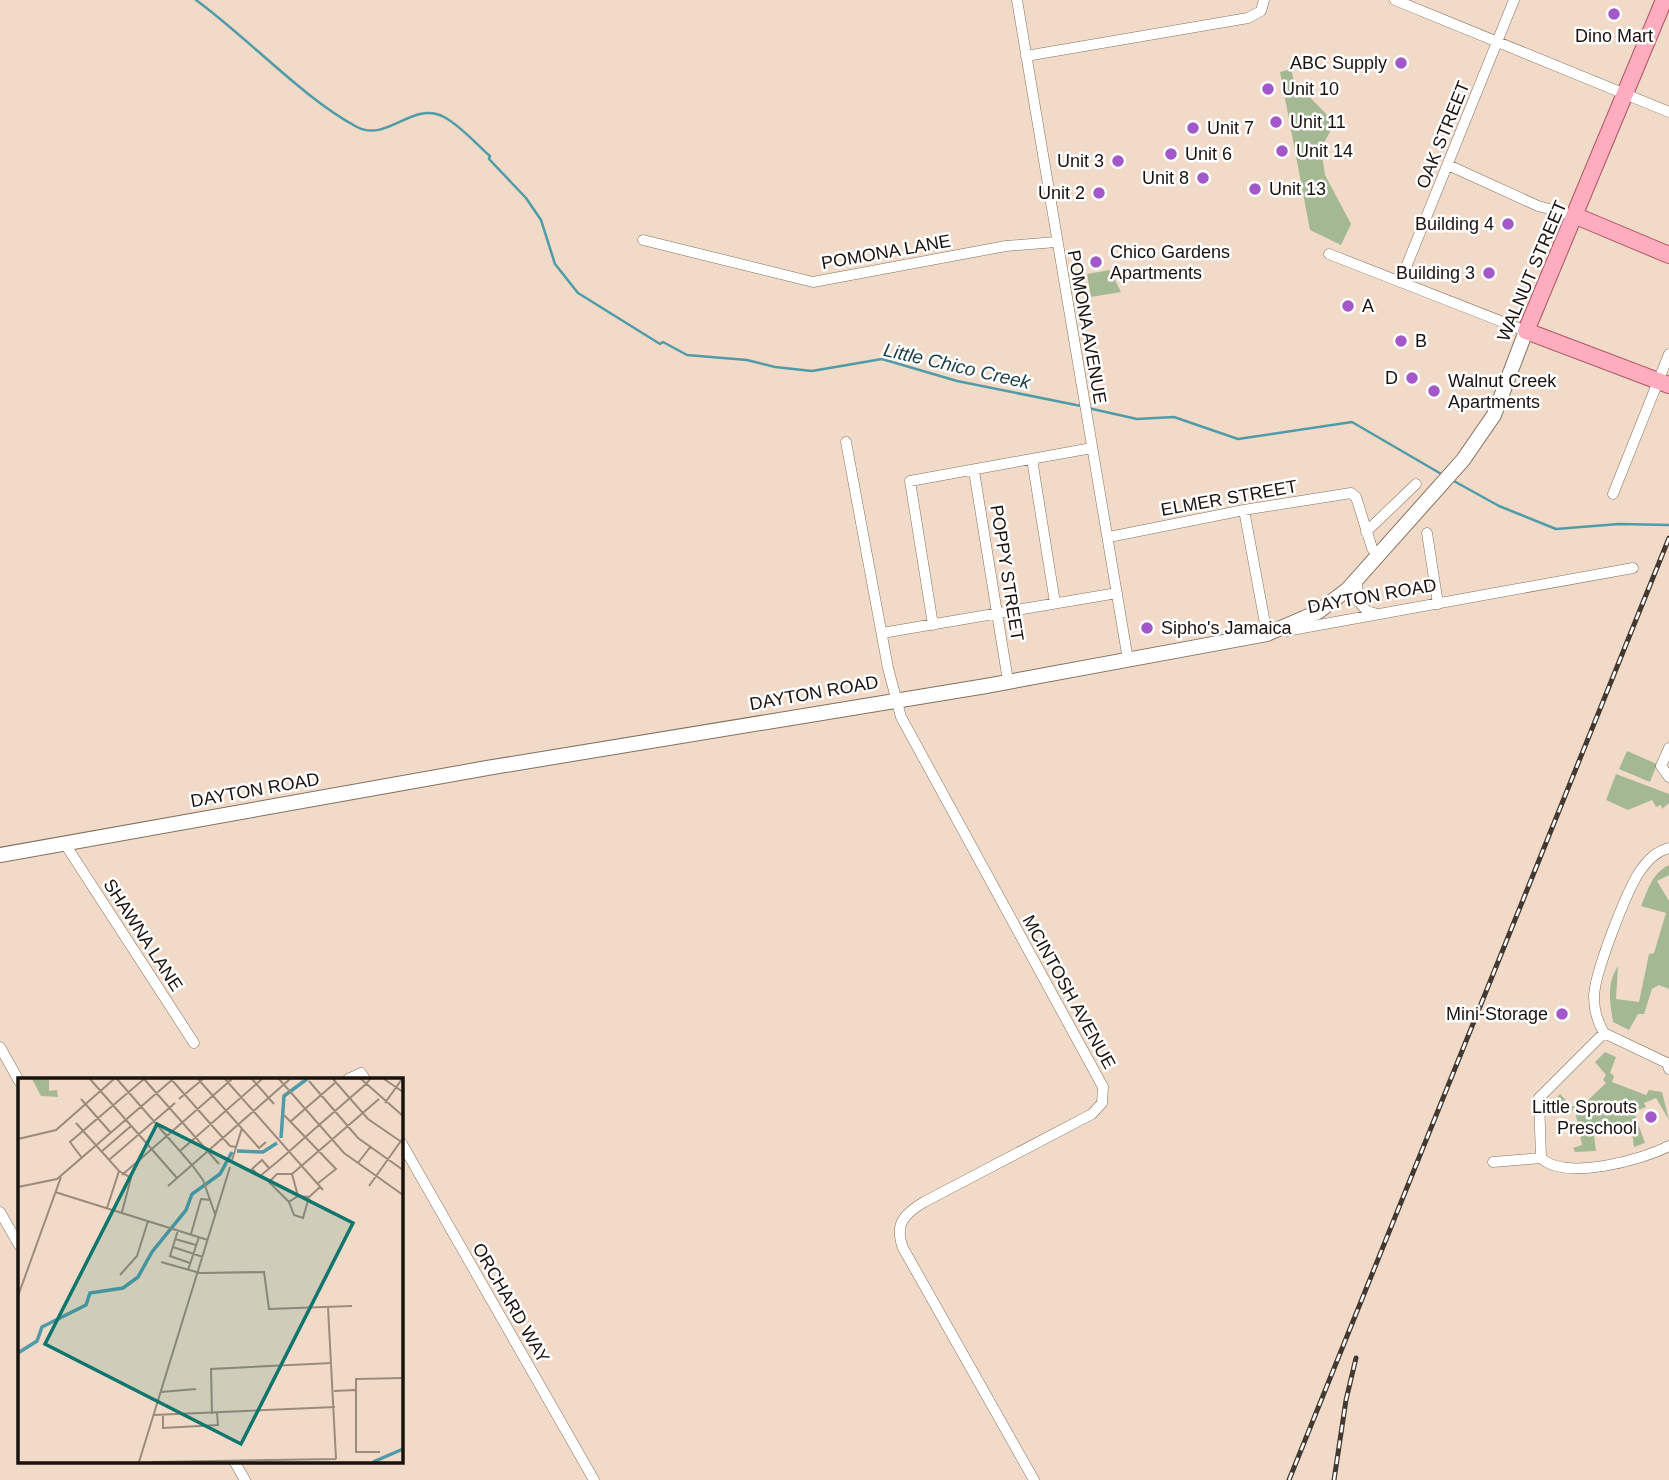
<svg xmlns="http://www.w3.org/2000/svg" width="1669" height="1480" viewBox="0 0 1669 1480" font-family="Arial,sans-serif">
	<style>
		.green { fill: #a4b893 }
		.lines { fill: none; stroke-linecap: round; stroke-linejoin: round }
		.stream { stroke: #509ba7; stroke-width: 2.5 }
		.street-casing { stroke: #83705e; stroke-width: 11 }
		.secondary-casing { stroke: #83705e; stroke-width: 16 }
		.primary-casing { stroke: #ad5363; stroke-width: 18 }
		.street { stroke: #fff; stroke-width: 10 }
		.secondary { stroke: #fff; stroke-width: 14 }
		.primary { stroke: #fdadbe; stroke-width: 16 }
		.rail-casing { stroke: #443930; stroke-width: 5 }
		.rail { stroke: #fff; stroke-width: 2.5; stroke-dasharray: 8; stroke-linecap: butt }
		.poi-dot { fill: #a358ca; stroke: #fff; stroke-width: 2.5 }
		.labels { text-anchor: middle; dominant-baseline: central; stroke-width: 5; stroke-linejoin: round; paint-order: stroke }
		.poi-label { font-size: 18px; fill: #1a120c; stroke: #fff; text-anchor: start }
		.street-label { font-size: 18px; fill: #1a120c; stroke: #fff }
		.water-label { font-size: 19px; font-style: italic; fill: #1b3f45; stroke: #fff }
		.inset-river { fill: none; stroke: #509ba7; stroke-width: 3.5 }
		.inset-road { fill: none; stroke: #9b8b7d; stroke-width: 2 }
		.view { fill: #0f766e; fill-opacity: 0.15; stroke: #0f766e; stroke-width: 3.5 }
		.inset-edge { fill: none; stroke: #1a120c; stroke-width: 3.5 }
	</style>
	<rect width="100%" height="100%" fill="#f1dbc8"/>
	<!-- green -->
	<path class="green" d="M1291 69 1294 81 1335 123 1321 148 1325 175 1351 224 1341 245 1310 230 1280 72Z
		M1110 270 1121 292 1091 297 1087 274Z
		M1627 751 1657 764 1650 782 1619 769Z
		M1616 774 1669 794V803L1662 809 1661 805 1656 807 1652 800 1628 810 1606 800Z
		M1669 865V875L1657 881 1669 901V989L1659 985 1652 989 1644 1014H1638L1629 1030 1613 1022C1610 1001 1606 985 1618 966L1616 999 1639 1002 1649 954 1654 953 1666 913 1641 906C1648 890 1652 873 1669 865Z
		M1605 1052 1616 1057 1610 1073 1614 1076 1612 1082 1646 1095 1649 1090 1662 1092 1669 1120 1656 1098 1644 1103 1646 1107 1634 1112 1645 1143 1634 1147 1631 1125 1593 1128 1596 1151 1575 1152 1573 1148 1582 1145 1575 1110 1552 1114 1550 1105 1560 1094 1571 1106 1581 1107 1606 1083 1603 1080 1606 1075 1595 1062Z"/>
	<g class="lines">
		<!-- stream -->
		<path class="stream" d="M196 0C248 38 303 98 357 127 387 143 413 100 444 117 461 126 476 144 490 156L489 159 526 198 541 220 555 264 578 293 660 344 663 342 687 355 747 360 775 367 812 371 882 359 957 381 1081 406
			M1088 408 1137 419 1174 417 1238 439 1352 422 1443 475
			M1452 480 1499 506 1556 529 1619 524 1669 525"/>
		<defs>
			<path id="street" d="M1017 0 1128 660
				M1395 0 1669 112
				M1026 56 1248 18 1261 11 1264 0
				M1448 165 1538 206 1576 216
				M643 240 813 282 1006 246 1056 242
				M1329 254 1526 331
				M1400 282 1514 0
				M846 442 888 668 901 717 1103 1087 1102 1103 1092 1114 924 1202C904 1214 894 1224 903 1248L1034 1480
				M1032 459 1055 603
				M974 471 1008 681
				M1613 494 1669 354
				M1244 510 1267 634 1271 633
				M1366 532 1416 484
				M1427 533 1438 604
				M1109 537 1244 510 1351 493 1356 497 1372 548 1378 556
				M1357 581 1358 601 1367 611 1377 614
				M933 625 910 481 1092 448
				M1286 631 1633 568
				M882 633 1117 593
				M1669 748 1661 766 1669 777
				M65 844 194 1043
				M1604 1033C1598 1023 1594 1010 1594 997 1594 974 1627 890 1640 871 1648 860 1656 851 1669 848
				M0 1047 19 1081
				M1669 1069 1667 1063 1604 1033 1539 1098 1541 1158C1566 1181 1642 1160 1669 1146
				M348 1079 361 1073 365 1079
				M401 1142 594 1480
				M1493 1162 1541 1158
				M0 1212 19 1245
				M234 1461 245 1480"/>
			<path id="secondary" d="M0 855 487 768 986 686 1267 634 1318 612 1348 589 1463 460 1494 415 1526 331"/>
			<path id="primary" d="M1664 0 1526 331 1669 385
				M1576 216 1669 255"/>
		</defs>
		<!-- street casing -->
		<use href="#street" class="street-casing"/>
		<!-- secondary casing -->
		<use href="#secondary" class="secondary-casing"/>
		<!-- primary casing -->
		<use href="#primary" class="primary-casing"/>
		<!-- street -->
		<use href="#street" class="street"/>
		<!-- secondary -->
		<use href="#secondary" class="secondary"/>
		<!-- primary -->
		<use href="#primary" class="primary"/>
		<defs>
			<path id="rail" d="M1289 1480 1669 538
				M1334 1480 1346 1400 1356 1358"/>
		</defs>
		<!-- rail casing -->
		<use href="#rail" class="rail-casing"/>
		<!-- rail -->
		<use href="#rail" class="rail"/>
	</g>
	<!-- markers -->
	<g class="poi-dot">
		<circle cx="1614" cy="14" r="7"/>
		<circle cx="1401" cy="63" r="7"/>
		<circle cx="1268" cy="89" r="7"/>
		<circle cx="1276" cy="122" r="7"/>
		<circle cx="1193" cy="128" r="7"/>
		<circle cx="1282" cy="151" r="7"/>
		<circle cx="1171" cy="154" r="7"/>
		<circle cx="1118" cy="161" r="7"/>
		<circle cx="1203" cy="178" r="7"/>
		<circle cx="1255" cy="189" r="7"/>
		<circle cx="1099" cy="193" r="7"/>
		<circle cx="1508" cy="224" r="7"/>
		<circle cx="1096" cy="262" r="7"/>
		<circle cx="1489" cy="273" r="7"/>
		<circle cx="1348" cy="306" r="7"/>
		<circle cx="1401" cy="341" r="7"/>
		<circle cx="1412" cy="378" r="7"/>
		<circle cx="1434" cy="391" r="7"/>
		<circle cx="1147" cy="628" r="7"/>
		<circle cx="1562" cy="1014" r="7"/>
		<circle cx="1651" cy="1117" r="7"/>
	</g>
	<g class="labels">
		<!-- poi labels -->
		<g class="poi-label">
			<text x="1614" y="36" text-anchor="middle">Dino Mart</text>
			<text x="1387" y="63" text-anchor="end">ABC Supply</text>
			<text x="1282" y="89">Unit 10</text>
			<text x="1290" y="122">Unit 11</text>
			<text x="1207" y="128">Unit 7</text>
			<text x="1296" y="151">Unit 14</text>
			<text x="1185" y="154">Unit 6</text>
			<text x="1104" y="161" text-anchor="end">Unit 3</text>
			<text x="1189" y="178" text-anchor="end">Unit 8</text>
			<text x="1269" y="189">Unit 13</text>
			<text x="1085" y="193" text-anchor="end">Unit 2</text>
			<text x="1494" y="224" text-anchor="end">Building 4</text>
			<text x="1110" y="252">Chico Gardens<tspan x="1110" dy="21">Apartments</tspan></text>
			<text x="1475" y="273" text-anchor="end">Building 3</text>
			<text x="1362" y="306">A</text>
			<text x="1415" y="341">B</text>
			<text x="1398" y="378" text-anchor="end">D</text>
			<text x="1448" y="381">Walnut Creek<tspan x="1448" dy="21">Apartments</tspan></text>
			<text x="1161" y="628">Sipho's Jamaica</text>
			<text x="1548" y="1014" text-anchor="end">Mini-Storage</text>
			<text x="1637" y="1107" text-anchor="end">Little Sprouts<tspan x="1637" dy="21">Preschool</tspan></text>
		</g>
		<!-- street labels -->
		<g class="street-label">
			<text transform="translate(1443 135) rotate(-68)">OAK STREET</text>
			<text transform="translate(886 252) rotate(-10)">POMONA LANE</text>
			<text transform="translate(1532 271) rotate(-67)">WALNUT STREET</text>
			<text transform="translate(1087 327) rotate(80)">POMONA AVENUE</text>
			<text transform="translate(1229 498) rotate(-10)">ELMER STREET</text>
			<text transform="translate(1007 573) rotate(81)">POPPY STREET</text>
			<text transform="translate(1372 596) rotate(-10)">DAYTON ROAD</text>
			<text transform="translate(814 693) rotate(-10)">DAYTON ROAD</text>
			<text transform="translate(255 790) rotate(-10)">DAYTON ROAD</text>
			<text transform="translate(143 935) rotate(57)">SHAWNA LANE</text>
			<text transform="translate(1069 992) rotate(61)">MCINTOSH AVENUE</text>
			<text transform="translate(511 1303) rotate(60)">ORCHARD WAY</text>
		</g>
		<!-- water labels -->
		<g class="water-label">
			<text transform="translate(957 366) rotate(13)">Little Chico Creek</text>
		</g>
	</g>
	<!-- overview -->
	<g transform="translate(18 1078)">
		<rect width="385" height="385" fill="#f1dbc8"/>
		<path d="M14 1H31V13L39 12 40 19 23 18Z" fill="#a4b893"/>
		<path class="inset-river" d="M263 60 266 18 289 1M219 73 245 74 259 65M0 275 19 263 24 249 68 227 72 215 105 210 120 199 134 174 168 132 174 116 202 96 214 74M355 384 385 371"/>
		<path class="inset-road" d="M72 1 159 100M99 1 174 87 272 1M126 1 201 86M153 1 212 68 218 69M180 1 241 70 248 64M207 1 305 112M234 1 256 26M261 1 326 75 385 117M315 1 350 41 385 65M343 1 385 38M366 1 385 14M291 3 340 60 385 92M63 21 93 55M161 21 185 1M367 25 384 1M266 37 318 91 299 106M272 44 318 4M58 45 101 93 113 100 104 134M0 61 38 52 96 1M162 73 244 1M83 74 113 48M64 80 52 64 126 1M91 82 157 25M214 82 224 50M340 85 353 68M251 90 244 82 234 91 242 98 259 84 266 78 301 47 348 6 352 1M274 96 361 21M274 96 280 118M104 97 214 1M150 108 174 87 185 102 197 136M351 108 385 60M0 109 39 101 155 1M37 114 190 162M291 119 280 118 271 124 276 137 285 140 291 119 302 109M271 124 251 104 259 96H274M89 130 101 93M160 152 152 178 172 185M173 156 183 121 193 122M157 161 178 167M155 169 185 179M143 184 182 195 246 194 251 231 334 228M170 192 181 159M102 197 119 178 130 143M0 218 43 99M310 229 318 381M316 313 337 312M143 314 178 311M194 336 193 291 314 285M136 337 317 329M145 338V350L200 347 199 335M362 374H338V301L385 300M121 384 212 89M134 384 318 381"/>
		<path class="view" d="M139 46 335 145 223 366 27 266Z"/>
		<rect width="385" height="385" class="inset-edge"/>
	</g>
</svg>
